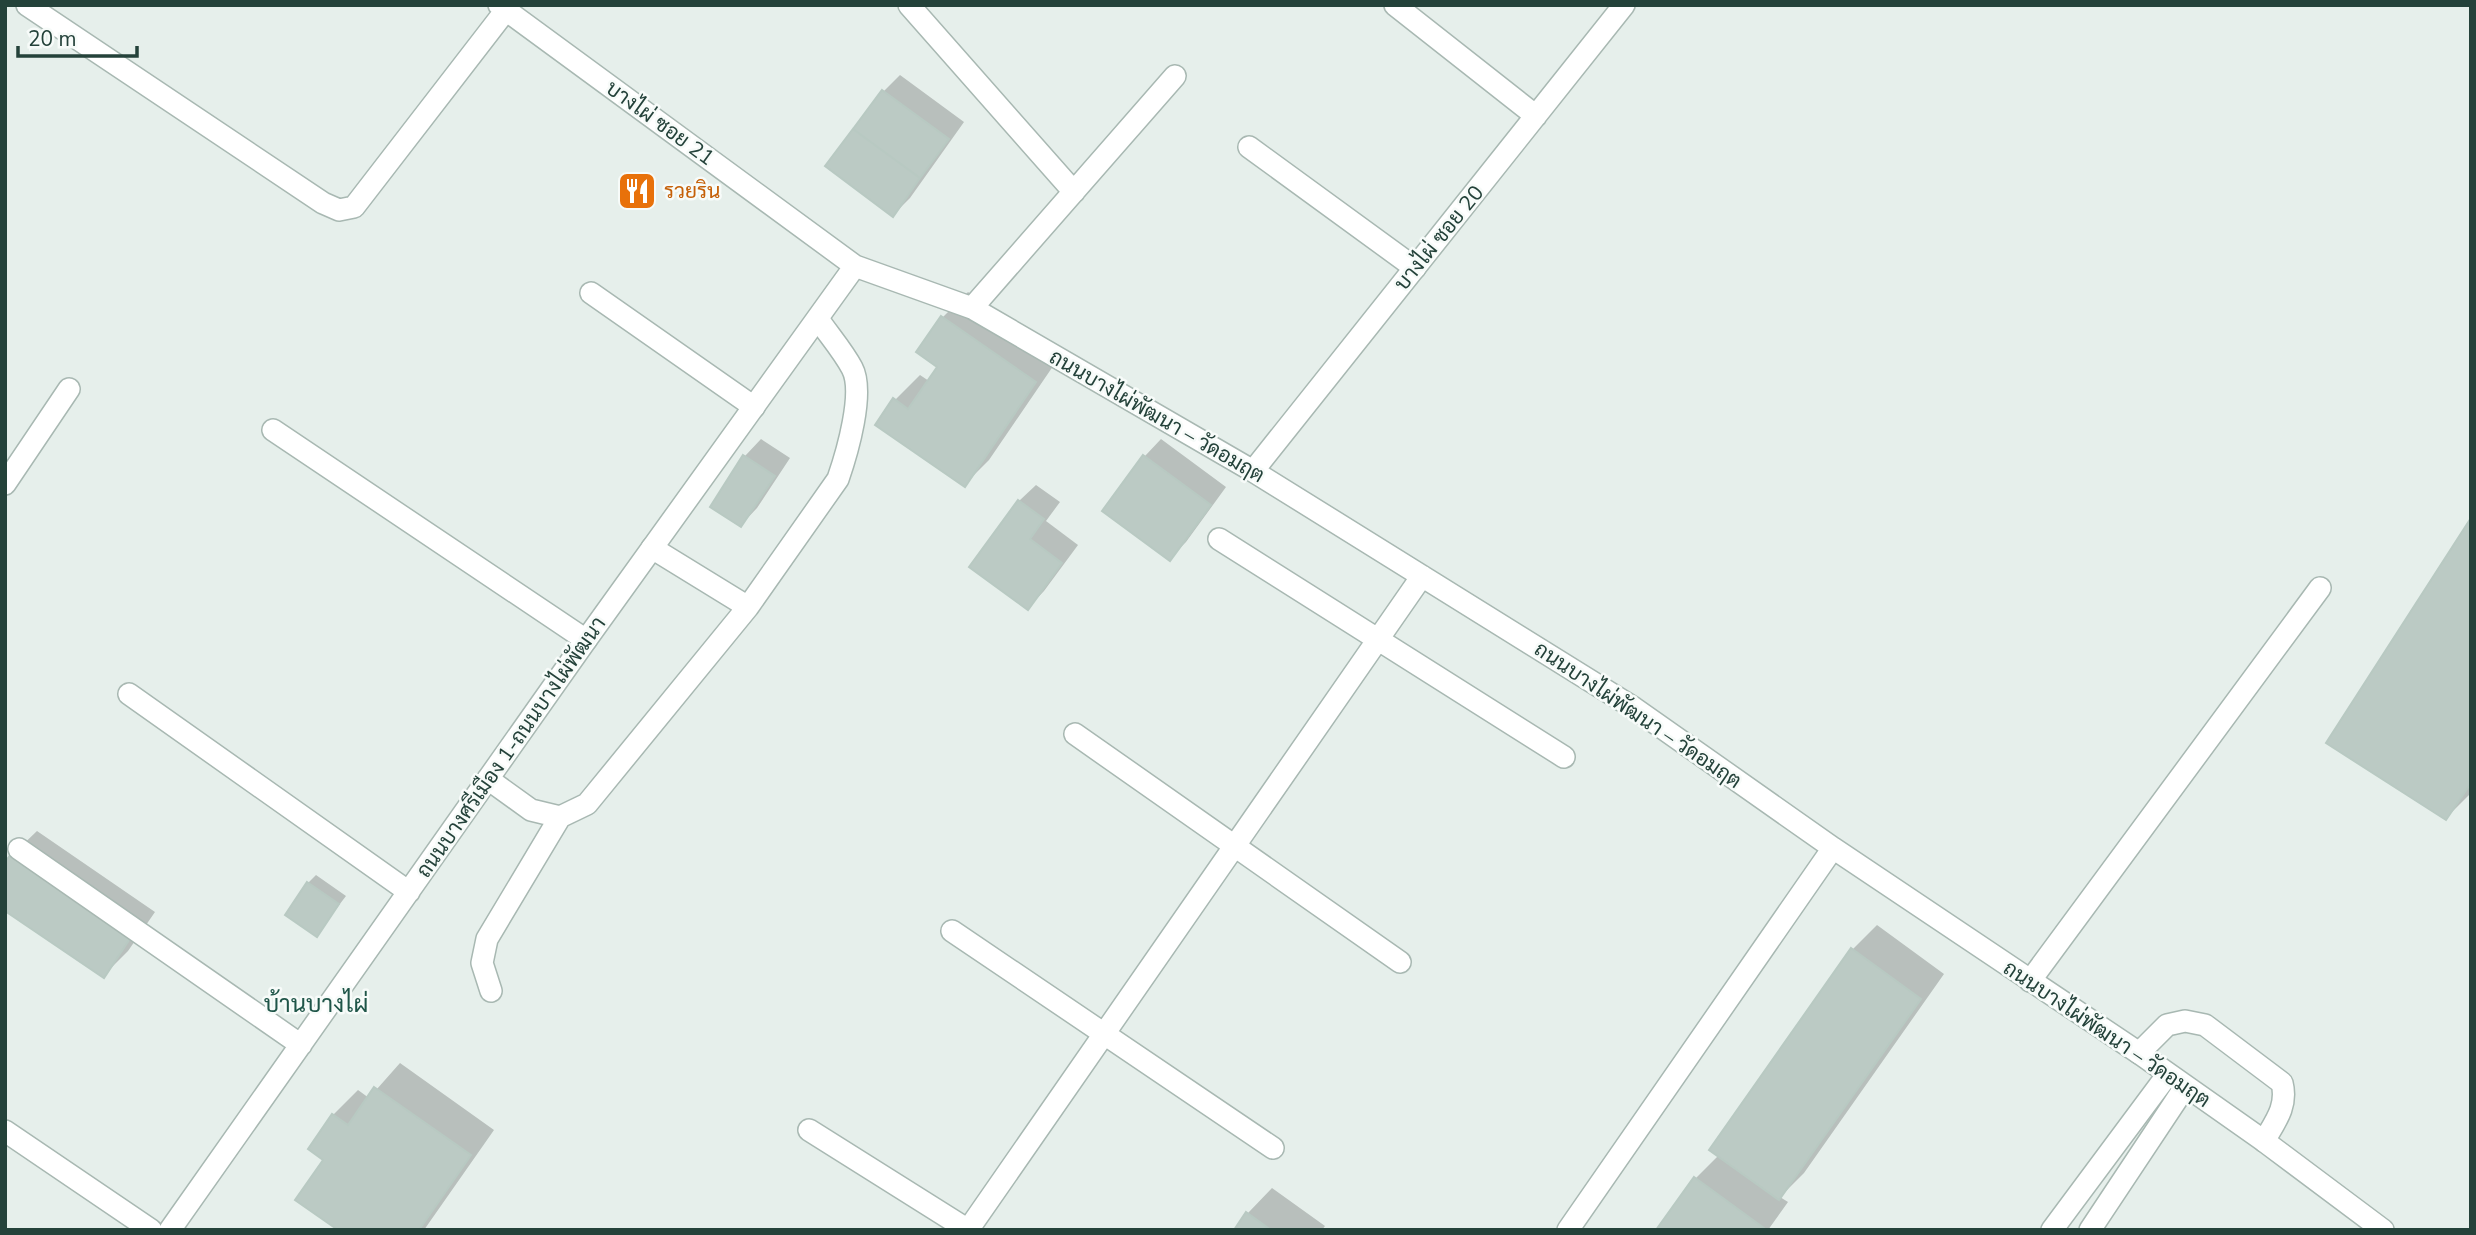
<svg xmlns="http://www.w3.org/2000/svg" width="2476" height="1235" viewBox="0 0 2476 1235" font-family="'Nunito Sans',Sarabun,sans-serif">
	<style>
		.shadow { fill: #0003 }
		.building { fill: #bbcac4; stroke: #b8c9c2; stroke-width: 2 }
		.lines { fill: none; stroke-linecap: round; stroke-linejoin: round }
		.service-casing { stroke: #a8b8b2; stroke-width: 24 }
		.minor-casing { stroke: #a8b8b2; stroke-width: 24 }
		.service { stroke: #fff; stroke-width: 21 }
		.minor { stroke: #fff; stroke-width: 21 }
		.labels { text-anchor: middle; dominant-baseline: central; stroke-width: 5; stroke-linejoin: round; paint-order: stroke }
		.street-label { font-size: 21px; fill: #24423a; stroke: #f7fbf9 }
		.food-label { font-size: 21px; fill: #c56008; stroke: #f7fbf9; text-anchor: start }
		.quarter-label { font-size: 24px; fill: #1f5548; stroke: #f7fbf9 }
	</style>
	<rect width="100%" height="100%" fill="#e6efeb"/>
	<!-- shadow -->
	<path class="shadow" d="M900 75 964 122 910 198 893 215 883 92Z
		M968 292 1060 356 989 460 964 485 895 400 920 375 929 381 939 366 919 352 943 317Z
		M761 439 790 458 757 508 741 525 745 456Z
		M1161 439 1226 487 1186 542 1169 559 1105 511 1145 456Z
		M1036 485 1060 502 1046 521 1078 545 1044 591 1028 608 1019 501Z
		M2471 521V793L2446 818Z
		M37 831 155 912 128 951 103 976 12 855Z
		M316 875 346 896 317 934 308 883Z
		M1877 925 1944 974 1804 1173 1780 1197 1788 1202 1768 1230H1658L1696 1178 1719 1155 1852 950Z
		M400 1063 494 1130 424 1230H341L325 1160 310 1148 333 1115 358 1090 369 1098Z
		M1272 1188 1325 1226 1322 1230H1236L1248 1213Z"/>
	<!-- building -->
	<path class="building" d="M882 90 949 139 920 178 853 129Z
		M853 129 920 178 893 217 825 166Z
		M941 316 1036 382 965 487 875 425 893 398 908 409 937 367 916 352Z
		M743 455 775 476 741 527 710 507Z
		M1143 455 1211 505 1170 561 1102 511Z
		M1018 500 1044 519 1030 539 1062 563 1028 610 969 567Z
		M2471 518V783L2446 820 2326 743Z
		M11 854 131 937 104 978 5 911V862Z
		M307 882 339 904 317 937 285 915Z
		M1851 948 1921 999 1779 1200 1709 1150Z
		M374 1087 471 1155 419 1230H338L295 1200 323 1160 308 1149 332 1114 348 1125Z
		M1694 1177 1764 1228 1763 1230H1656Z
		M1246 1212 1271 1230H1234Z"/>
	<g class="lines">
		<defs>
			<path id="service" d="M1249 147 1415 268
				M591 293 754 407
				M273 430 586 640
				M652 548 748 607
				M488 779 531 810 560 817 587 804 748 607 838 479C847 453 865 392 852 368 843 351 829 335 818 319
				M2030 981 2320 588
				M491 991 482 963 487 939 560 817
				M2139 1053 2167 1025 2185 1021 2205 1025 2282 1083C2288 1106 2275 1122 2264 1141
				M2090 1230 2185 1087"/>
			<path id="minor" d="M27 5 323 203 339 210 354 207 506 10
				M499 5 855 266 972 308 1253 471 1634 708 1833 848 2139 1053 2264 1141 2383 1230
				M909 5 1074 192
				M1395 5 1536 116
				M972 308 1175 76
				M1253 471 1624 5
				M5 484 69 389
				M1219 539 1564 757
				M129 694 409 892
				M1075 734 1400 962
				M19 849 301 1045
				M952 931 1273 1148
				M809 1130 968 1230 1422 576
				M5 1131 151 1230
				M170 1230 586 640 855 266
				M1568 1230 1833 848
				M2052 1230 2168 1074"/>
		</defs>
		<!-- service casing -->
		<use href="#service" class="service-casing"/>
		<!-- minor casing -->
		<use href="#minor" class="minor-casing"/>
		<!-- service -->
		<use href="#service" class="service"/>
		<!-- minor -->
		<use href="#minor" class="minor"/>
	</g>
	<!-- icons -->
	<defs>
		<symbol id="restaurant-square" viewBox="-11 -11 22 22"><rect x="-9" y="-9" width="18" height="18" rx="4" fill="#e8710a" stroke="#f7fbf9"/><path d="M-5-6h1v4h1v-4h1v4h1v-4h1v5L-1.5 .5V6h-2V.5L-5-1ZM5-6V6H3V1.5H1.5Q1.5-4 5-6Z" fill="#fff"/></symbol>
	</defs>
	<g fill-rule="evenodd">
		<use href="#restaurant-square" x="615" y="169" width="44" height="44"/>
	</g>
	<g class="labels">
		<!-- street labels -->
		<g class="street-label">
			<text transform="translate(660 123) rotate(36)">บางไผ่ ซอย 21</text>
			<text transform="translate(1439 238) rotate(-51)">บางไผ่ ซอย 20</text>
			<text transform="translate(1157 416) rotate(30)">ถนนบางไผ่พัฒนา – วัดอมฤต</text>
			<text transform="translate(1638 715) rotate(34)">ถนนบางไผ่พัฒนา – วัดอมฤต</text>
			<text transform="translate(511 747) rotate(-55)">ถนนบางศรีเมือง 1-ถนนบางไผ่พัฒนา</text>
			<text transform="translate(2107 1034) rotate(34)">ถนนบางไผ่พัฒนา – วัดอมฤต</text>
		</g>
		<!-- food labels -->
		<g class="food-label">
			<text x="664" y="191">รวยริน</text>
		</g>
		<!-- quarter labels -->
		<g class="quarter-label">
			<text x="316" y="1004">บ้านบางไผ่</text>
		</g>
	</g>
	<!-- border -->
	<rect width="2476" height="1235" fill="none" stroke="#24423a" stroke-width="14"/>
	<!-- scale -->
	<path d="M18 46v10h119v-10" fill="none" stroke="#24423a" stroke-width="3.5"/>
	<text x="28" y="46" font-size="21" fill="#24423a" stroke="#f7fbf9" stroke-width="5" paint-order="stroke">20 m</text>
</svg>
